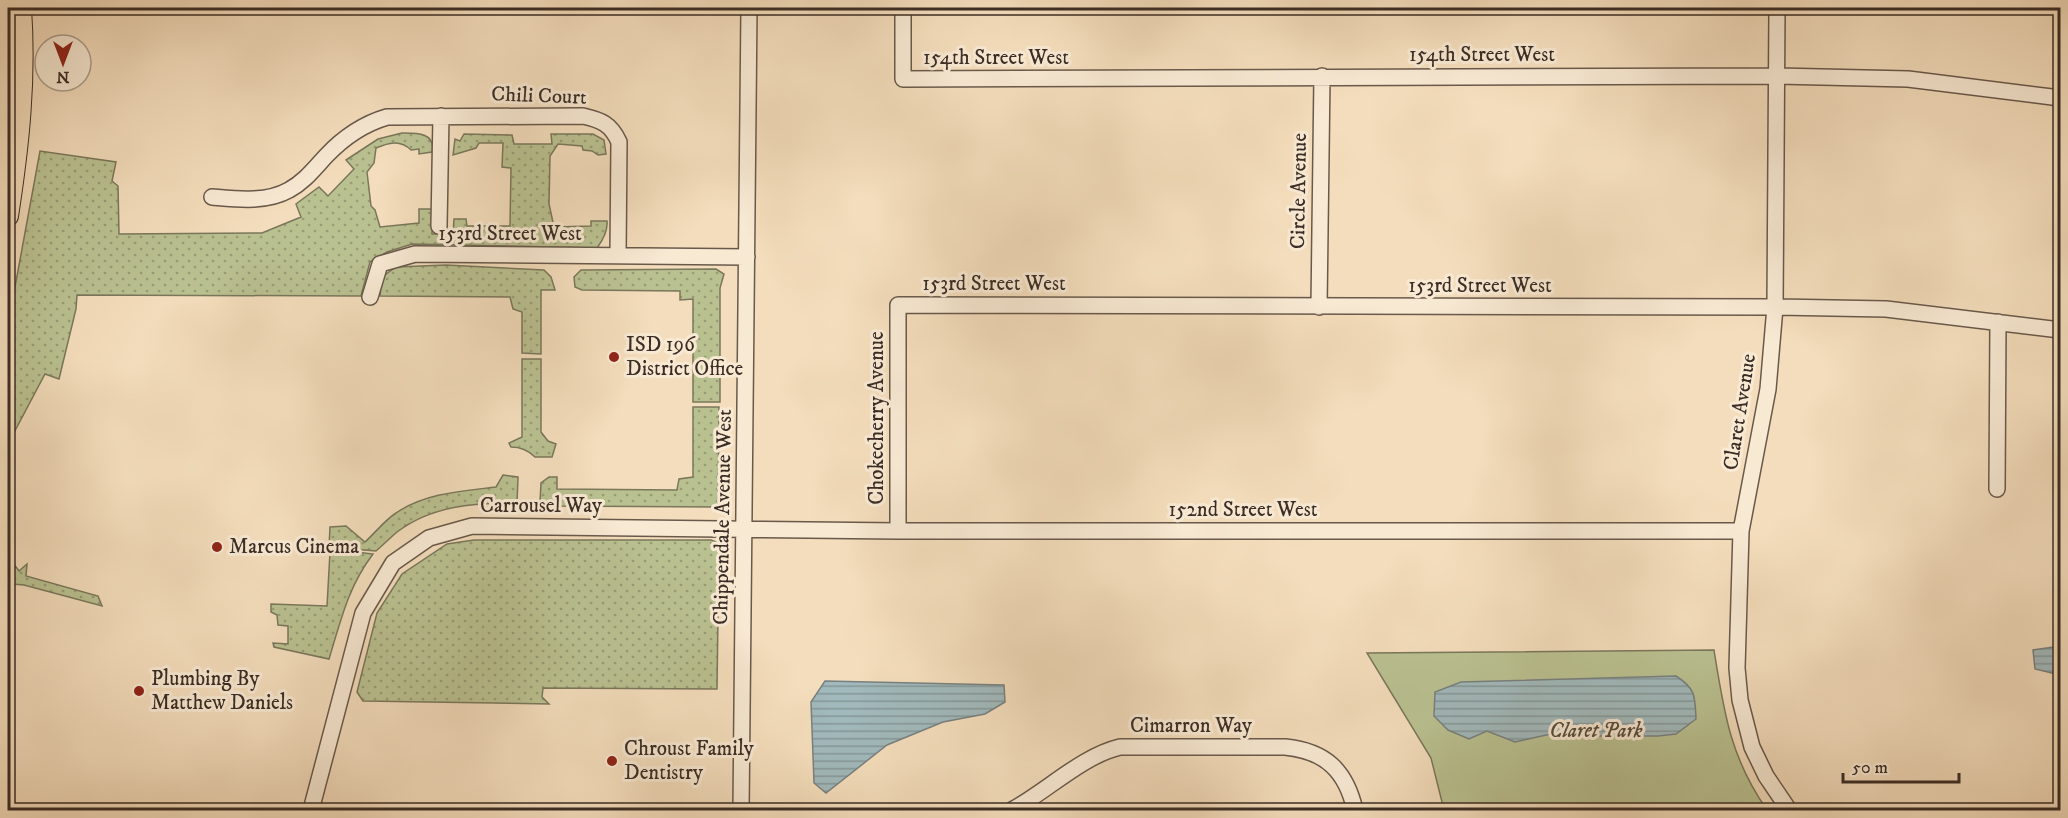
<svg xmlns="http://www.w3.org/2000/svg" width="2068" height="818" viewBox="0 0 2068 818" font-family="'IM FELL DW Pica',serif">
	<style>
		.grass { fill: url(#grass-dots); stroke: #7a775b; stroke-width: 1.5 }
		.park { fill: #bac191; stroke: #7a775b; stroke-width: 1.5 }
		.water { fill: url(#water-rules); stroke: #788180; stroke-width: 1.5 }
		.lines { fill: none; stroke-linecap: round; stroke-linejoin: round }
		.minor-casing { stroke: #69594b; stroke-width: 18 }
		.major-casing { stroke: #3b2d25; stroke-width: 22 }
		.minor { stroke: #f8e9d3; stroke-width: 15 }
		.major { stroke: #f4ddbc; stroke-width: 20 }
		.poi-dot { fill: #8f2418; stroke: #f8e9d3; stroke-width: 2 }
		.labels { text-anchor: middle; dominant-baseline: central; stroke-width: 6; stroke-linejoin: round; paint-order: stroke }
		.street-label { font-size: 21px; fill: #3b2d25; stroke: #f8e9d3 }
		.poi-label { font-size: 21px; fill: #3b2d25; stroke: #f8e9d3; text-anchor: start }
		.park-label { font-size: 21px; font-style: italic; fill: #544b3b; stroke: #f8e9d3 }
	</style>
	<defs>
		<pattern id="grass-dots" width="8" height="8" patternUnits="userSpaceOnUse" patternTransform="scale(1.5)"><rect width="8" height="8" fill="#bac191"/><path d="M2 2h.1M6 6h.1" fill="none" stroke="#989d76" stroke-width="1.8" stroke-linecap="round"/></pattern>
		<pattern id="water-rules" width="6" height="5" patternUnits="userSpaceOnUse" patternTransform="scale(1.5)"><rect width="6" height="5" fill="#a1b9bc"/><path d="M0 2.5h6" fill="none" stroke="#849799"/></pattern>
	</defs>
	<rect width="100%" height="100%" fill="#f4ddbc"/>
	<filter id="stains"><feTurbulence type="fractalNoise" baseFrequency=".00333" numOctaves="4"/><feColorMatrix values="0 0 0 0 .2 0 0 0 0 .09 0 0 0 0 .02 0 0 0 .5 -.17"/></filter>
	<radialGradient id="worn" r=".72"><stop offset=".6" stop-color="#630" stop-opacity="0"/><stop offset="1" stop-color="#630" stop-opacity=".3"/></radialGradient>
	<!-- grass -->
	<path class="grass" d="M402 133C415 133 436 132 432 152L419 154V149L411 150C400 139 388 143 376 148L374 163 367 172 371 206 375 210 380 227 419 223V209H432V234H453L454 219H466L467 226H510L511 168 502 167 503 143H479L476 148 453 155 455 139 460 141 464 134 512 135 514 144H552L551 134H593L604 140 606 154 598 155 592 151 583 150 582 146 558 144 550 156 549 204 554 227 591 226V221H607C608 231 603 240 597 248L412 244 387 252 370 262 361 296 77 295 76 309 59 379 45 374 8 444V303L15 287 40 151 116 162 112 181 118 186 119 234 262 233 301 217 296 204 319 187 328 196 354 169 346 160 378 139Z
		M446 265 544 270 551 277 555 290H541V354L522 353V312L513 309 510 297 380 296 382 277 396 267Z
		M716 269 724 274 720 288V402H693V299L680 300V291L582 290 575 287 574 277 581 270Z
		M522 359H541V432L548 441 556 444 552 457H535C528 450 521 447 511 447L509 443 522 437Z
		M693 407H719L718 507 555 506 540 502 541 483 549 477H557V489L677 490 679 479 693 477Z
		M503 475 518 477 517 504C475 502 431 506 397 532 390 538 383 545 376 551L329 547 330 527 346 526 365 542C375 533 385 520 396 513 425 493 463 491 496 487Z
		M474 540H711L719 543 717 689 543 688 542 697 549 704 363 701 357 692 377 613 402 574 447 544Z
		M330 552H356L373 554C348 587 341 620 329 659L274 647 273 643 288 644V626L278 625 277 615 271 612V604L327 606Z
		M8 556 19 571 27 564 26 576 98 596 102 606 24 585 12 584 8 578Z"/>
	<!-- park -->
	<path class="park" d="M1714 650C1724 712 1730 757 1767 810H1444L1431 758 1367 653Z"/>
	<!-- water -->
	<path class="water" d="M2060 646V675L2035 669 2033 650Z
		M1676 676C1696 689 1695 696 1696 719L1676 734 1658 736H1578L1555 733 1515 742 1487 731 1469 739 1448 730 1434 716 1435 692 1461 682Z
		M825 681 1004 685 1005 702 985 714 943 722 887 745 826 793 814 783 811 702Z"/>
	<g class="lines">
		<defs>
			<path id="minor" d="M903 8V79L1776 76 1908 79 2060 98
				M1777 8 1775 307 1768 389 1741 531 1737 668 1740 700 1752 747 1766 776 1789 810
				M212 197C236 199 266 203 289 190 304 182 314 169 326 156 343 138 363 124 387 117L583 116C601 120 611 124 619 142L618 255
				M439 226 441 116
				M370 297 380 264 415 254 747 257
				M1319 307 1322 76
				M1997 489 1998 322
				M898 531V305L1775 307 1886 309 2060 330
				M311 810 363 613 393 563 429 538 472 526 898 531H1741
				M741 810 749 8
				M1012 810C1047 791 1082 756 1120 747H1285C1326 751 1346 771 1355 810"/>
			<path id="major" d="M8 216C19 145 26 79 21 8"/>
		</defs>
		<!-- minor casing -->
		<use href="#minor" class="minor-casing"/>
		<!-- major casing -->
		<use href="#major" class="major-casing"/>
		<!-- minor -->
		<use href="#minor" class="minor"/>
		<!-- major -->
		<use href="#major" class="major"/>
	</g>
	<!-- markers -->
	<g class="poi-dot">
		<circle cx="614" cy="357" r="6"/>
		<circle cx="217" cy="547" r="6"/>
		<circle cx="139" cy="691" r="6"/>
		<circle cx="612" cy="761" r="6"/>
	</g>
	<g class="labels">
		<!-- street labels -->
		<g class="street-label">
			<text x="1482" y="55">154th Street West</text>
			<text x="996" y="58">154th Street West</text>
			<text transform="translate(539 96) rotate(2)">Chili Court</text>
			<text transform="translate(1299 191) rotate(-89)">Circle Avenue</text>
			<text x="510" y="234">153rd Street West</text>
			<text x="994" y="284">153rd Street West</text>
			<text x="1480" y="286">153rd Street West</text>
			<text transform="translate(1740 412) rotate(-81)">Claret Avenue</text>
			<text transform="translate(877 418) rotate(-90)">Chokecherry Avenue</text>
			<text x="541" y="506">Carrousel Way</text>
			<text x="1243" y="510">152nd Street West</text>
			<text transform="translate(723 517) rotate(-89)">Chippendale Avenue West</text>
			<text x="1191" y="726">Cimarron Way</text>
		</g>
		<!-- poi labels -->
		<g class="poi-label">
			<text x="626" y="345">ISD 196<tspan x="626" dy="24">District Office</tspan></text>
			<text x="229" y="547">Marcus Cinema</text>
			<text x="151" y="679">Plumbing By<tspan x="151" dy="24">Matthew Daniels</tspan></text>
			<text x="624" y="749">Chroust Family<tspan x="624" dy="24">Dentistry</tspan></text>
		</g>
		<!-- park labels -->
		<g class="park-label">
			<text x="1596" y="731">Claret Park</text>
		</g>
	</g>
	<!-- margin -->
	<rect width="2068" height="818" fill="none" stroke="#f4ddbc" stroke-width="30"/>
	<rect x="9" y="9" width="2050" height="800" fill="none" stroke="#3b2d25" stroke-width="3"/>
	<rect x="15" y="15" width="2038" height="788" fill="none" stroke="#3b2d25" stroke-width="1.5"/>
	<!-- north arrow -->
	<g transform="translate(63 63) rotate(180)"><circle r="28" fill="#f8e9d3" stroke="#ac9e8d" stroke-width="1.5"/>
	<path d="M0-4.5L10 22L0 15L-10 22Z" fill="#8f2418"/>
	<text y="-9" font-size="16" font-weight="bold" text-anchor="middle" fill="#3b2d25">N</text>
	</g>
	<!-- scale -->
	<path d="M1843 773v9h116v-9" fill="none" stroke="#3b2d25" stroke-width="3"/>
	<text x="1852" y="773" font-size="18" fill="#3b2d25" stroke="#f8e9d3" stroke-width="4.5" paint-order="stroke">50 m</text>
	<rect width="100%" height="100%" filter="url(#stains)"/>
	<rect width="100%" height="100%" fill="url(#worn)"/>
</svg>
